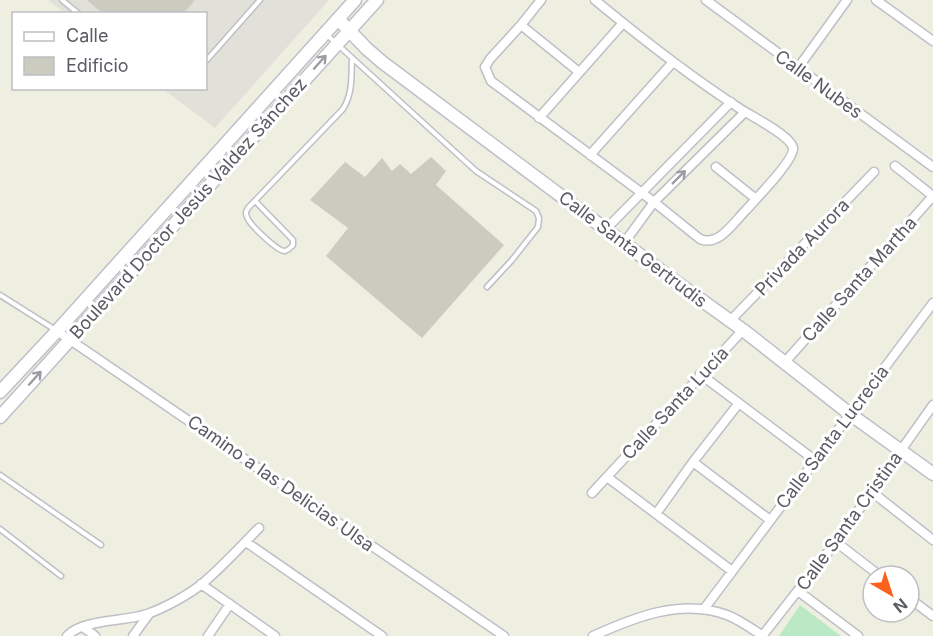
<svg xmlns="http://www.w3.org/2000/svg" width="933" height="636" viewBox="0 0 933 636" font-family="Inter,sans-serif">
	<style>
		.industrial { fill: #e2e1d9 }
		.green { fill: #bbe9c6 }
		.building { fill: #cccbc0 }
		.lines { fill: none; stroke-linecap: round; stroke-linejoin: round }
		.lane-casing { stroke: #bebfc7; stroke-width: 7 }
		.street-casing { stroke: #bebfc7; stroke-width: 11 }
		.secondary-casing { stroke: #bec0c9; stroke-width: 15 }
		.lane { stroke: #fff; stroke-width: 4 }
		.street { stroke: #fff; stroke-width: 8 }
		.secondary { stroke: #fff; stroke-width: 12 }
		.oneway { stroke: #9c9da2 }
		.labels { text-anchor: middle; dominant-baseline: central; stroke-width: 6; stroke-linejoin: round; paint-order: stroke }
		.street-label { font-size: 18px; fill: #5a5c64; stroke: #fff }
	</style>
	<rect width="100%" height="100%" fill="#eeefe1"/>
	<!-- industrial -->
	<path class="industrial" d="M48 0H329L215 128 163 89 206 88V14L65 13Z"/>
	<!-- green -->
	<path class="green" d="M800 605 841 636H779Z"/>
	<!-- building -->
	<path class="building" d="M87 0H195L183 14H103Z
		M431 157 446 171 436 185 504 245 422 338 326 256 348 228 310 200 345 162 365 177 382 158 392 171 400 164 411 174Z"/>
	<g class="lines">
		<defs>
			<path id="lane" d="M62 0 79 14
				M326 34 476 171 536 211 539 218 538 227 512 260 487 287
				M206 61 260 0
				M255 201 293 240V245C291 247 289 250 285 251 278 252 249 224 247 217 245 212 246 212 248 208L343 109C353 92 351 79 352 60
				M0 295 54 329
				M0 475 101 545
				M0 529 61 576"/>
			<path id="street" d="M541 0 521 25 490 59 485 67 491 81 654 202 700 239C719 247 734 222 746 210 755 200 795 159 793 148 791 136 753 117 742 110 691 77 642 39 595 0
				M706 0 933 167
				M876 0 933 41
				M521 25 579 72
				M798 68 847 0
				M539 118 623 23
				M590 155 673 62
				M895 166 933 196
				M716 167 756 199
				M606 229 731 102
				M624 243 654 202 745 112
				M730 321 874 172
				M57 331 504 636
				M785 362 933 196
				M700 374 816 461
				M693 462 770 520
				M607 477 732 571
				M872 492 933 540
				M592 493 743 330
				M656 514 693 462 739 403
				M246 542 382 636
				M836 542 880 576
				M201 584 275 636
				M798 591 858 636
				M909 598 933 616
				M704 609 933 303
				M83 627 95 636
				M763 635 836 542 933 405
				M67 636C84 618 129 622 150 613 166 607 190 594 203 583 222 567 241 546 259 528
				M133 636 149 614
				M208 636 230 604
				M593 636C635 617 682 598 727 615 740 620 752 629 763 636"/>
			<path id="secondary" d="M338 19 367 49 382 62 672 279 743 330 850 414 933 474
				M0 392 57 331 355 0
				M0 417 377 0"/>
		</defs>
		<!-- lane casing -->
		<use href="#lane" class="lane-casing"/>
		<!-- street casing -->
		<use href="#street" class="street-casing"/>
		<!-- secondary casing -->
		<use href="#secondary" class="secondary-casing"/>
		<!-- lane -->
		<use href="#lane" class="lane"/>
		<!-- street -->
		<use href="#street" class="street"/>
		<!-- secondary -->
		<use href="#secondary" class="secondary"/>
	</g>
	<!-- one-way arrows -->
	<defs><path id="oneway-shaft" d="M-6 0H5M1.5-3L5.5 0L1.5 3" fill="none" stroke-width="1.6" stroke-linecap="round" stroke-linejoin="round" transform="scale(1.5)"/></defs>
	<g class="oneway">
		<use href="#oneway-shaft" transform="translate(320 62) rotate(-48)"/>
		<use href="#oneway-shaft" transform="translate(679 177) rotate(-45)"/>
		<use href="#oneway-shaft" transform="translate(35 378) rotate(-48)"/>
	</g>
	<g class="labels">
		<!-- street labels -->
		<g class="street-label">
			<text transform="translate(819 84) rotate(36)">Calle Nubes</text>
			<text transform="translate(188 208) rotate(-48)">Boulevard Doctor Jesús Valdez Sánchez</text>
			<text transform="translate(802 247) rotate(-46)">Privada Aurora</text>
			<text transform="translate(633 249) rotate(37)">Calle Santa Gertrudis</text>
			<text transform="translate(859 279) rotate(-48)">Calle Santa Martha</text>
			<text transform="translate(675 403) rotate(-47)">Calle Santa Lucía</text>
			<text transform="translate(832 437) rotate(-53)">Calle Santa Lucrecia</text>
			<text transform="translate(281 483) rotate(35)">Camino a las Delicias Ulsa</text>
			<text transform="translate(849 521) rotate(-54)">Calle Santa Cristina</text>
		</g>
	</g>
	<!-- legend -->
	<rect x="12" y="12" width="195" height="78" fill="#ffffff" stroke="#bdbec1" stroke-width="1.5"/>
	<rect x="24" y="32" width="30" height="9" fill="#ffffff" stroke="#bdbec1" stroke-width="1.5"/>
	<text x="66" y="42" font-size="18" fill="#5a5c64">Calle</text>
	<rect x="24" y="57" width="30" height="18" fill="#cccbc0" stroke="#bdbec1" stroke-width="1.5"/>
	<text x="66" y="72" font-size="18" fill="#5a5c64">Edificio</text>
	<!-- north arrow -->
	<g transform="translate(891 594) rotate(141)"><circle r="28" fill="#ffffff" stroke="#bdbec1" stroke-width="1.5"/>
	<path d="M0-4.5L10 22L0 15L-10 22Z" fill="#fb621b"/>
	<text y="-9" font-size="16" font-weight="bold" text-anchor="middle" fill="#5a5c64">N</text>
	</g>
</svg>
